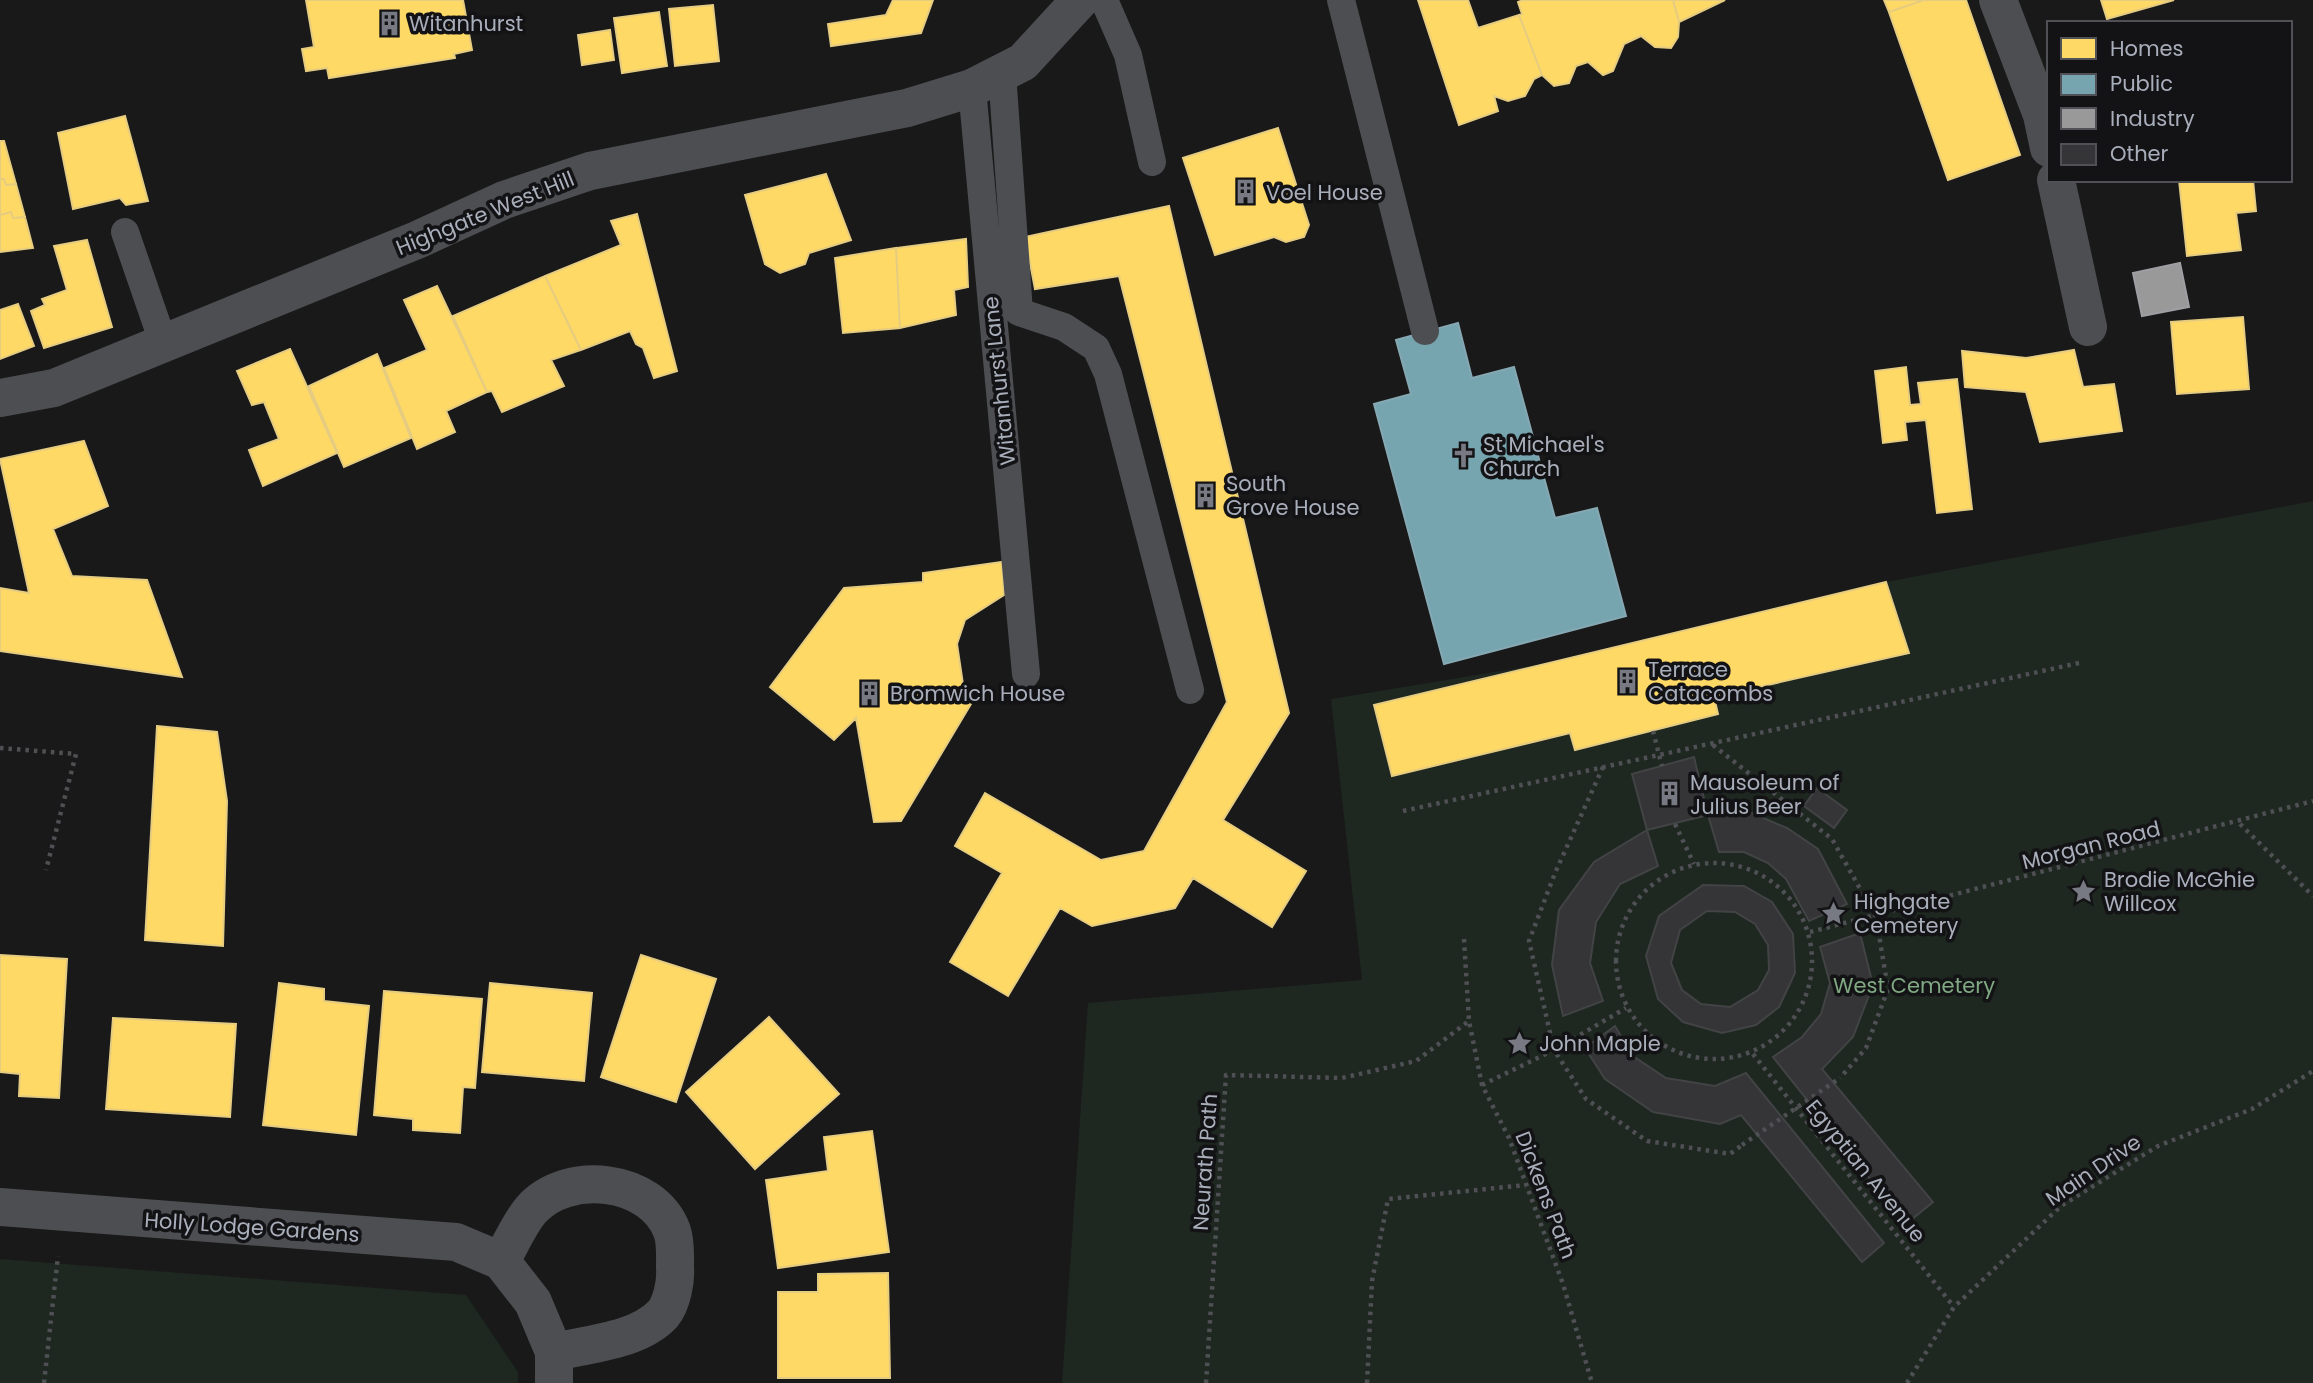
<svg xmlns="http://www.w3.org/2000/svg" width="2313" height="1383" viewBox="0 0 2313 1383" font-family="Poppins,sans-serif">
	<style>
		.green { fill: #1e2720 }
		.homes { fill: #ffd966; stroke: #e5cc80; stroke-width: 2 }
		.public { fill: #76a5af; stroke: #85a8b3; stroke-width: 2 }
		.industry { fill: #999; stroke: #9e9fa3; stroke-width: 2 }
		.building { fill: #353537; stroke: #424345; stroke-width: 2; fill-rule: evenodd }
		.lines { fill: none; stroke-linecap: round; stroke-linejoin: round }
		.path { stroke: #4f5054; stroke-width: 4.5; stroke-dasharray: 3.5 5; stroke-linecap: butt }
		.service { stroke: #4d4e52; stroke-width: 28 }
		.minor { stroke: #4d4e52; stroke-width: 38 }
		.tertiary { stroke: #4d4e52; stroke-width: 38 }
		.path-bridge { stroke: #4f5054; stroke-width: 4.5; stroke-dasharray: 3.5 5; stroke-linecap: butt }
		.labels { text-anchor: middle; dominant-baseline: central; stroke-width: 7; stroke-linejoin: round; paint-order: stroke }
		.poi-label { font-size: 21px; fill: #a9aebb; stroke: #131315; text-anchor: start }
		.street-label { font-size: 21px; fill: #a9aebb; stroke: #131315 }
		.park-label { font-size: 21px; fill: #7fa883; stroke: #131315 }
	</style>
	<rect width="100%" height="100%" fill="#191919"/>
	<!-- green -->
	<path class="green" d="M2313 501V1383H1062L1088 1003 1362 980 1331 699 1537 665 1886 582Z
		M0 1259 466 1295 518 1372V1383H0Z"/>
	<!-- homes -->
	<path class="homes" d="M306 0H463L472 50 454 54 455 58 329 78 327 68 306 71 302 49 314 47Z
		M893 0H933L921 33 831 46 828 24 886 15Z
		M1418 0H1468L1478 28 1519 15 1542 75 1534 79 1525 96 1508 101 1494 96 1498 111 1459 125Z
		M1523 0H1673L1679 22 1678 37 1671 48 1655 47 1641 36 1624 44 1613 71 1603 75 1588 62 1576 66 1569 83 1554 86 1542 75 1519 15 1522 14 1518 2Z
		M1673 0H1725L1679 22Z
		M1884 0H1924L1889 12Z
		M1924 0H1966L2020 155 1948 180 1889 12Z
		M2101 0H2174L2107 19Z
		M713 5 719 61 675 66 669 9Z
		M659 12 667 66 622 73 614 18Z
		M610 30 614 60 582 65 578 35Z
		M125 116 148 201 126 205 120 198 73 209 58 133Z
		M1278 128 1309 225 1304 237 1286 242 1274 237 1215 255 1183 158Z
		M0 141H4L16 184 6 185 4 179H0Z
		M826 174 851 240 809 253 805 264 780 273 765 264 745 195Z
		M0 179H4L6 185 16 184 25 217 13 218 11 212 0 215Z
		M2179 180H2253L2256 211 2236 213 2241 250 2187 256Z
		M1169 206 1289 713 1223 820 1306 871 1272 927 1193 878 1175 908 1092 926 1060 908 1008 996 950 962 1002 873 955 846 985 793 1101 860 1144 851 1227 702 1119 276 1035 289 1025 237Z
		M11 212 13 218 25 217 33 248 0 252V215Z
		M637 214 677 371 654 378 643 348 636 344 630 331 581 350 545 276 621 245 611 221Z
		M966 239 968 287 954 290 956 315 900 328 896 248Z
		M87 240 112 327 44 348 31 311 45 305 42 299 67 290 54 246Z
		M896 248 900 328 843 333 835 258Z
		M545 276 581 350 551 360 564 386 502 412 492 391 487 392 453 316Z
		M437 286 487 392 446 411 455 432 417 449 384 368 427 350 404 300Z
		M18 304 34 346 0 359V310Z
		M2243 317 2249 389 2177 394 2171 322Z
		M290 349 337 453 263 486 249 450 279 439 264 402 252 405 237 371Z
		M2074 350 2083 387 2114 384 2122 431 2040 442 2026 392 1965 387 1962 351 2026 358Z
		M377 354 411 438 344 467 309 386Z
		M1906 367 1910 405 1921 404 1918 383 1957 379 1972 509 1937 513 1926 420 1905 422 1907 440 1883 443 1875 371Z
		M84 441 108 506 53 529 72 576 147 580 182 677 0 651V588L29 593 0 459Z
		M1002 562 1004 595 965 620 957 644 965 698 971 704 901 821 874 822 856 718 834 740 770 687 844 588 923 582V573Z
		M1886 582 1909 653 1714 697 1718 714 1575 750 1570 733 1392 776 1374 705Z
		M157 726 217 732 227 801 223 946 145 940Z
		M0 955 67 959 59 1098 19 1096 20 1074 0 1072Z
		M641 955 716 979 676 1102 601 1077Z
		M279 983 324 989V1001L369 1006 356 1135 263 1125Z
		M490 983 592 993 584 1081 482 1072Z
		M384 991 482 999 475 1088 463 1087 460 1133 413 1130V1119L374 1115Z
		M769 1017 839 1094 755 1169 686 1092Z
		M113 1018 236 1024 230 1117 106 1109Z
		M872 1131 889 1252 778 1268 766 1180 828 1171 824 1137Z
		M888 1273 890 1378H778V1292H818V1274Z"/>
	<!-- public -->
	<path class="public" d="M1458 323 1472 378 1514 367 1555 518 1597 508 1626 616 1444 664 1374 404 1411 394 1396 340Z"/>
	<!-- industry -->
	<path class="industry" d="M2180 263 2189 307 2142 316 2133 273Z"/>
	<!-- building -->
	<path class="building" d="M1694 757 1708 815 1647 830 1632 774Z
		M1817 788 1847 810 1834 828 1804 806Z
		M1749 812 1787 828 1818 849 1847 904 1809 921 1786 879 1768 863 1744 852H1719L1708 815Z
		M1647 830 1658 866 1620 884 1596 922 1590 963 1603 1001 1563 1016 1552 965 1559 910 1594 862Z
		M1703 885 1744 886 1772 902 1793 934 1795 973 1779 1007 1756 1025 1722 1033 1683 1022 1658 999 1646 956 1659 916ZM1707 911 1735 912 1755 924 1768 945 1769 970 1758 990 1730 1007 1701 1004 1682 990 1671 963 1680 930Z
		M1860 933 1873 985 1853 1037 1822 1069 1933 1202 1906 1224 1773 1057 1802 1037 1821 1014 1830 983 1820 947Z
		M1615 1026 1633 1056 1666 1078 1715 1086 1746 1073 1884 1243 1862 1262 1741 1115 1720 1124 1653 1112 1605 1079 1585 1048Z"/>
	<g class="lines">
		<!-- path -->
		<path class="path" d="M1653 731 1662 766
			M1713 745 1832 839 1876 917 1888 989 1866 1048 1840 1078
			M0 748 76 754 46 870
			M1603 767 1555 873 1529 941 1554 1050 1586 1099 1647 1141 1730 1154 1742 1145
			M1403 811 2079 663
			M1675 824 1694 864
			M2240 824 2313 896
			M1616 961a98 98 0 1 1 196 0a98 98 0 1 1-196 0Z
			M1810 932 2313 801
			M1464 939 1469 1021 1482 1085 1509 1138 1563 1284 1592 1383
			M1753 1054 1954 1307
			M1482 1085 1554 1050 1626 1008
			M44 1383 58 1256
			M1206 1383 1226 1075 1342 1078 1416 1061 1469 1021
			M1367 1383 1372 1281 1388 1199 1526 1185
			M1907 1383 1954 1307 2061 1206 2158 1146 2252 1109 2313 1071"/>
		<!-- service -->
		<path class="service" d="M1104 0 1128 55 1152 162
			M1341 0 1425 331
			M1002 73 1019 312 1064 327 1096 348 1108 374 1190 690
			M972 88 1026 674
			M125 232 164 345"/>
		<!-- minor -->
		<path class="minor" d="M1998 0 2042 115 2049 148
			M2056 180 2088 327
			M0 1207 456 1242 501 1261 533 1302 554 1352V1383
			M501 1261C511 1244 519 1224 531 1210 567 1169 652 1178 672 1231 676 1242 675 1257 675 1268 676 1281 672 1303 663 1314 638 1341 588 1344 554 1352"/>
		<!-- tertiary -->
		<path class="tertiary" d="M0 398 54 388 417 240 504 200 590 171 907 108 972 88 1023 62 1080 0"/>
		<!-- path-bridge -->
		<path class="path-bridge" d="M1742 1145 1840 1078"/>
	</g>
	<!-- icons -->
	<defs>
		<symbol id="building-bare" viewBox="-9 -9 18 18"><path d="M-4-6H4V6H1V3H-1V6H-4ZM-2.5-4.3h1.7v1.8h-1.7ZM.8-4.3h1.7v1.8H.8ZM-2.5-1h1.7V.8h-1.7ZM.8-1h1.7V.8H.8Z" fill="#777a82" stroke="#131315" stroke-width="2.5" paint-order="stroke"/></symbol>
		<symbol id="church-bare" viewBox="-9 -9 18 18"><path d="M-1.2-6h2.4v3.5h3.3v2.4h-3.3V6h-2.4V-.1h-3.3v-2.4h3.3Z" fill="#777a82" stroke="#131315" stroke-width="2.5" paint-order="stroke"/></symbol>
		<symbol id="sight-bare" viewBox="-9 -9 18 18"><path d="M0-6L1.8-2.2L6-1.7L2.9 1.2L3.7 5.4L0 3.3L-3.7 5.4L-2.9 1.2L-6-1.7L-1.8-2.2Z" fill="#777a82" stroke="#131315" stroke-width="2.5" paint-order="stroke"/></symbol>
	</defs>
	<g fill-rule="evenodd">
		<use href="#building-bare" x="372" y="6" width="35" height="35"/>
		<use href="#building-bare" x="1228" y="174" width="35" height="35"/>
		<use href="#church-bare" x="1446" y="438" width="35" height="35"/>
		<use href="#building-bare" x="1188" y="478" width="35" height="35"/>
		<use href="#building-bare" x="1610" y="664" width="35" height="35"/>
		<use href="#building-bare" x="852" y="676" width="35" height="35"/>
		<use href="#building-bare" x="1652" y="776" width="35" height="35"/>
		<use href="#sight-bare" x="2066" y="874" width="35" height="35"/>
		<use href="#sight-bare" x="1816" y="896" width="35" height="35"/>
		<use href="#sight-bare" x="1502" y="1026" width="35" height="35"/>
	</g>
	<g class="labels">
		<!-- poi labels -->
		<g class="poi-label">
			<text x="409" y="23">Witanhurst</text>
			<text x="1266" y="192">Voel House</text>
			<text x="1483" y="444">St Michael's<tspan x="1483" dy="24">Church</tspan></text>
			<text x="1226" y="483">South<tspan x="1226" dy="24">Grove House</tspan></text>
			<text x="1648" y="669">Terrace<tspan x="1648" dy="24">Catacombs</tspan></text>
			<text x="890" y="693">Bromwich House</text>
			<text x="1690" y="782">Mausoleum of<tspan x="1690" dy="24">Julius Beer</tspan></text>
			<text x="2104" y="879">Brodie McGhie<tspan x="2104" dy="24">Willcox</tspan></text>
			<text x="1854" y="901">Highgate<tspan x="1854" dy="24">Cemetery</tspan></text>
			<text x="1539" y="1043">John Maple</text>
		</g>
		<!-- street labels -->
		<g class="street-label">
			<text transform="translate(485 213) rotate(-22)">Highgate West Hill</text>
			<text transform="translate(999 381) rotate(-96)">Witanhurst Lane</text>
			<text transform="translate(2091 845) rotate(-14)">Morgan Road</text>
			<text transform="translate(1205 1162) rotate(-86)">Neurath Path</text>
			<text transform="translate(2093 1170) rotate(-34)">Main Drive</text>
			<text transform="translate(1866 1171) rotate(51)">Egyptian Avenue</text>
			<text transform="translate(1546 1195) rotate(69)">Dickens Path</text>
			<text transform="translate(252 1227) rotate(4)">Holly Lodge Gardens</text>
		</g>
		<!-- park labels -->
		<g class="park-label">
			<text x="1914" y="985">West Cemetery</text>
		</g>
	</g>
	<!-- legend -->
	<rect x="2047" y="21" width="245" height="161" fill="#131315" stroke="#4f5157" stroke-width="2"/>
	<rect x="2061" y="38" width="35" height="21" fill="#ffd966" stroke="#4f5157" stroke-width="2"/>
	<text x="2110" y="56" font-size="21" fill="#a9aebb">Homes</text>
	<rect x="2061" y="74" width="35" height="21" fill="#76a5af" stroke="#4f5157" stroke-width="2"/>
	<text x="2110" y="91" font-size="21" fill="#a9aebb">Public</text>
	<rect x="2061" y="108" width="35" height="21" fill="#999999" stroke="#4f5157" stroke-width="2"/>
	<text x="2110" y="126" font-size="21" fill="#a9aebb">Industry</text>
	<rect x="2061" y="144" width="35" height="21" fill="#353537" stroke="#4f5157" stroke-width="2"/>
	<text x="2110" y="161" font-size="21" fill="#a9aebb">Other</text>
</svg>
